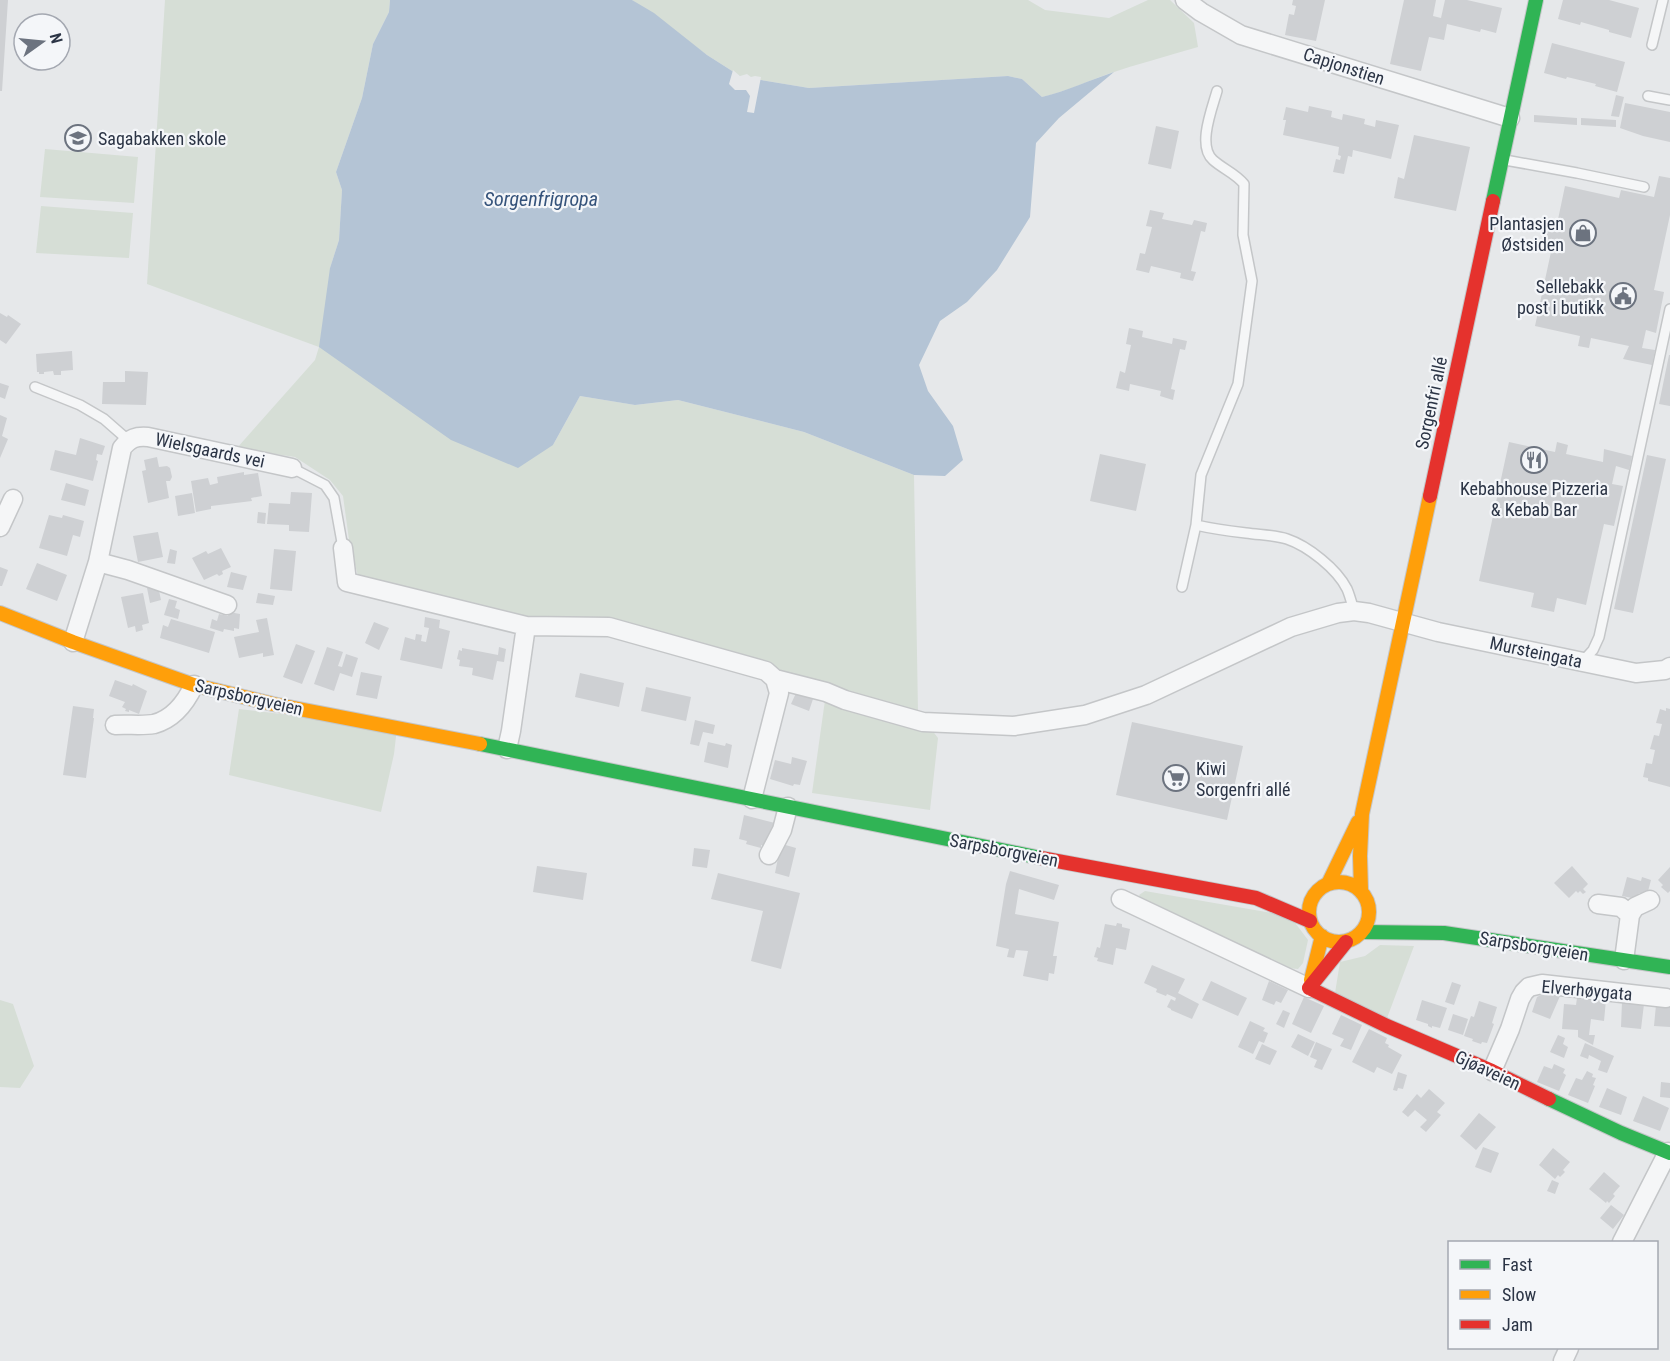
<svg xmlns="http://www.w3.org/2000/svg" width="1670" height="1361" viewBox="0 0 1670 1361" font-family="'Roboto Condensed',sans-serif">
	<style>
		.green { fill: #d6ded6 }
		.water { fill: #b4c4d5 }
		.pier { fill: #e6e8ea }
		.building { fill: #ced0d3 }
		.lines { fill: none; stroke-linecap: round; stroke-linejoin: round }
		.lane-casing { stroke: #c4c6c8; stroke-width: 12 }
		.street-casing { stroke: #c4c6c8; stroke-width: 21 }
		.fast-casing { stroke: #c4c6c8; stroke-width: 16 }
		.slow-casing { stroke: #c4c6c8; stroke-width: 16 }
		.jam-casing { stroke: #c4c6c8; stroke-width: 16 }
		.lane { stroke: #f5f6f7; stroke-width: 9 }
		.street { stroke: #f5f6f7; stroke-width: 18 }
		.fast { stroke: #30b455; stroke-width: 14 }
		.slow { stroke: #ff9f0a; stroke-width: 14 }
		.jam { stroke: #e5322d; stroke-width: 14 }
		.labels { text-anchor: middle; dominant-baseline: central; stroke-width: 4.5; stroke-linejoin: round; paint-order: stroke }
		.street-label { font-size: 18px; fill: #2b3445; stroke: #f4f6f9 }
		.poi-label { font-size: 18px; fill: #2b3445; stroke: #f4f6f9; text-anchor: start }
		.water-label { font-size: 20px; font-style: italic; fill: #34527a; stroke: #f4f6f9 }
	</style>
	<rect width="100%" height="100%" fill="#e6e8ea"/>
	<!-- green -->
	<path class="green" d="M165 0H390L389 12 373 44 362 98 336 172 342 190 339 240 330 268 553 445 580 396 635 405 678 400 804 432 914 475 918 712 938 738 930 810 812 793 826 693 604 624 528 627 359 579 350 547 343 496 330 480 295 457 237 448 315 360 319 347 147 284Z
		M632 0H1028L1045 10 1109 18 1148 0H1170L1194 23 1198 47C1168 56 1137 64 1108 74 1086 82 1064 92 1042 97L1022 79 1008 76 809 88 761 80 740 76 707 55Z
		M45 149 138 157 134 203 40 197Z
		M41 206 133 213 129 258 36 253Z
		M239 709 397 728 394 754 381 812 229 775Z
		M1145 891 1290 916 1308 940 1303 963 1298 969 1288 968 1269 960 1142 901 1139 895Z
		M1380 945 1414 946 1387 1018 1335 993 1340 962 1365 956Z
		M0 1000 13 1004 34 1066 20 1088 0 1087Z"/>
	<!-- water -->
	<path class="water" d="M390 0H632L654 13 707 55 740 76 761 80 809 88 1008 76 1022 79 1042 97C1067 91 1090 80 1114 72L1059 118 1036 143 1030 217 997 270 967 302 940 321 919 365 928 391 953 426 963 460 945 476 914 475 804 432 678 400 635 405 580 396 553 445 518 468 451 440 319 347 330 268 339 240 342 190 336 172 362 98 373 44 389 12Z"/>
	<!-- pier -->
	<path class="pier" d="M733 70 740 76 747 74 751 77 755 76 761 77 754 113 747 112 750 96 746 90H735L729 84Z"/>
	<!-- building -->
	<path class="building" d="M0 0H8L2 91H0Z
		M1293 0H1325L1316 41 1285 35 1289 14 1294 15 1296 6 1292 5Z
		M1404 0H1436L1433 16 1441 18 1445 0H1467L1502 8 1496 33 1481 29 1480 32 1447 24 1444 40 1429 37 1421 71 1390 64Z
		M1563 0H1609L1639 8 1631 38 1609 32V30L1581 22 1580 25 1558 19Z
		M1552 43 1625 62 1617 92 1595 86 1596 84 1567 77 1566 79 1544 73Z
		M1616 95 1624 97 1619 117 1611 116Z
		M1625 103 1670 112V142L1643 136 1620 128Z
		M1309 106 1332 111 1331 117 1342 120 1343 114 1365 119 1364 124 1375 127 1376 120 1399 125 1391 159 1353 150 1352 157 1348 156 1344 174 1333 172 1336 159 1340 160 1341 156 1338 155 1339 147 1283 135 1286 120H1283L1286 107 1308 112Z
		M1534 115 1577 118V125L1534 122Z
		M1581 118 1616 120V127L1581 125Z
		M1156 126 1179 131 1171 169 1148 164Z
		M1414 135 1470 147 1456 211 1394 198 1398 177 1404 179Z
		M1659 176 1670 178V215L1654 290 1664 292 1656 333 1646 330 1642 348 1655 350 1652 365 1623 359 1629 346 1591 338 1589 348 1578 346 1580 336 1535 326 1551 252 1540 250 1545 226 1556 229 1565 186 1619 198 1621 190 1654 197Z
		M1150 210 1164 213 1162 219 1192 225 1194 220 1207 223 1205 232 1201 231 1191 271 1196 272 1193 281 1180 278 1181 273 1151 266 1149 273 1136 270 1140 253 1145 254 1152 227 1146 226Z
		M0 313 7 317 8 315 21 324 6 344 0 340Z
		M1129 328 1143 331 1142 337 1172 344 1173 338 1187 341 1185 350 1180 349 1171 389 1175 390 1173 400 1160 396 1161 391 1130 384 1129 391 1116 388 1120 371 1125 373 1131 345 1126 344Z
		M72 351 73 370 61 371V375H54L53 371 44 372V374H39V372H37L36 354Z
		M1669 355H1670V406L1659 404Z
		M125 371 148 372 146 405 102 404 103 382H125Z
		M0 383 9 386 5 399 0 397Z
		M0 415 7 418 2 436 8 439 0 458Z
		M80 438 105 446 102 455 97 454 96 460 98 461 93 481 50 470 55 450 76 455Z
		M1509 442 1555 452 1557 442 1568 445 1566 454 1603 462 1604 449 1632 456 1629 470 1616 466 1612 484 1623 486 1614 526 1604 524 1586 605 1557 598 1554 612 1531 607 1534 593 1479 581Z
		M1100 454 1146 464 1136 511 1090 501Z
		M1647 455 1666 459 1633 613 1614 609Z
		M157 457 159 467 167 466 170 468 172 477 170 481H166L169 498 148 503 142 471 146 470 144 460Z
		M244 472V475L258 473 262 496 251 498 252 501 211 506V509L196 512 191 481 208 478 210 485 218 483 217 477Z
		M66 483 89 490 85 506 61 500Z
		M291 492 312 493 309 532 289 531V525L267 524 269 503 290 504Z
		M192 493 195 513 178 516 175 496Z
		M258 512 266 513 265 524 257 523Z
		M49 515 62 518 63 515 84 521 80 537 73 535 67 556 39 548Z
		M158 532 163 557 138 562 133 536Z
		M221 548 231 567 222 571 223 574 219 576 217 574 204 580 192 558 206 551 208 554Z
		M170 549 177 551 175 564 167 563Z
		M274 549 296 551 292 591 270 589Z
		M37 563 67 575 57 601 26 589Z
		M0 567 8 570 2 586H0Z
		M231 572 247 576 243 590 227 587Z
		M158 586 161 600 150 603 147 588Z
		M143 593 149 623 142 625 143 630 136 632 135 626 128 628 121 597Z
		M258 593 275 596 273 605 256 603Z
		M169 599 177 601 175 608 180 610 178 619 164 615Z
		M229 612 240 614 239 629 234 628V631L224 629 223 632 210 628 212 619 217 621 219 614 228 616Z
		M425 617 440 620 439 628 450 631 442 669 400 660 405 637 415 640 416 634 422 635 421 641 426 642 429 628 424 627Z
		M267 618 274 655 263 657V653L239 658 234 637 259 632 256 620Z
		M171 619 215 632 209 653 160 638 163 625 168 627Z
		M374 622 389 628 379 650 365 643Z
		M296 644 315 651 302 684 283 677Z
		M327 647 343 652 338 666 342 667 346 654 358 658 352 677 340 673 334 691 314 684Z
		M499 647 506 649 504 662 497 661 493 680 472 675 473 668 459 666 460 660 457 659 459 650 462 651V648L498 655Z
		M361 672 382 676 377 699 356 695Z
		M580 673 624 683 619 707 575 697Z
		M115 680 132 686 133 684 147 691 139 714 129 710V712L125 711 126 709 122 707 125 702 109 696Z
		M646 687 691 697 686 721 641 711Z
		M796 693 813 699 809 711 791 704Z
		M73 706 94 709 93 718H94L86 778 63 775Z
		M1666 708 1670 709V787L1648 781V778L1643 777 1646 763 1652 764 1655 750 1650 749 1654 735 1659 736 1662 724 1656 723 1660 709 1666 711Z
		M695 720 715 725 713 734 703 732 699 746 690 744Z
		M1132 722 1243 746 1227 820 1116 795Z
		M708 742 725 746 726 743 732 745 728 768 704 762Z
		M792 757 807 761 800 785 794 784 793 786 770 779 775 760 791 764Z
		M744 815 775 823 769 847 761 845V848L746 844 747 841 739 839Z
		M782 844 796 848 789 877 775 873 778 858H777Z
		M694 848 710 850 707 868 692 866Z
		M537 866 587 873 583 900 533 892Z
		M1572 866 1588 884 1583 889 1586 892 1583 894 1580 891 1578 893 1576 891 1569 898 1554 883Z
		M1670 867V891L1668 893 1661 887 1663 885 1658 880Z
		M1010 871 1059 885 1054 900 1019 889 1015 914 1059 922 1053 956H1057L1054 974 1049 973 1048 981 1023 976 1028 951 1016 950 1014 958 1007 957 1009 949 996 946 1006 884Z
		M718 873 800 893 781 969 751 961 763 911 711 899Z
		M1627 877 1641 881 1642 877 1651 880 1647 895 1639 893 1637 899 1622 896Z
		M1117 923 1122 924V927L1130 929 1126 950 1116 948 1113 965 1097 961 1098 958 1094 957 1097 947 1100 948 1105 924 1116 926Z
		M1152 965 1185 979 1178 993 1199 1004 1192 1019 1171 1010V1009L1167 1007 1171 999 1175 1001 1176 998 1167 994 1166 996 1156 992 1157 989 1144 983Z
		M1211 981 1247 998 1238 1016 1202 1000Z
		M1269 981 1288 990 1281 1003 1276 1001 1274 1005 1262 1000Z
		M1452 982 1461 985 1454 1005 1445 1002Z
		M1545 993 1558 995 1560 996 1550 1019 1532 1012 1537 997Z
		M1304 997 1324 1006 1311 1033 1292 1024Z
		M1584 997 1606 1000 1604 1021 1591 1019 1589 1035H1595L1593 1045 1578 1037V1030L1562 1029 1564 1004 1576 1005 1577 998 1584 999Z
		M1422 1000 1447 1008 1440 1028 1432 1026V1028L1428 1026V1024L1416 1020Z
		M1479 1001 1497 1007 1492 1023 1494 1024 1487 1043 1482 1042 1481 1044 1472 1041 1473 1039 1464 1036 1471 1016 1474 1017Z
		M1622 1002 1644 1004 1641 1029 1621 1027Z
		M1656 1005 1670 1007V1027L1654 1026Z
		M1283 1010 1290 1013 1284 1028 1276 1024Z
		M1453 1014 1468 1019 1463 1035 1448 1030Z
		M1341 1015 1362 1025 1351 1050 1340 1046 1344 1039 1332 1034Z
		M1250 1021 1265 1028 1263 1031 1268 1033 1264 1043 1259 1041 1253 1054 1238 1047Z
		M1369 1029 1387 1038 1385 1043 1389 1045 1388 1047 1402 1055 1392 1074 1377 1067 1374 1073 1352 1062Z
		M1298 1034 1315 1042 1308 1056 1291 1047Z
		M1558 1035 1565 1038 1563 1044 1568 1047 1564 1058 1550 1052Z
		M1316 1042 1332 1049 1322 1070 1314 1067 1317 1060 1310 1057Z
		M1585 1043 1614 1056 1607 1073 1598 1070 1601 1061 1589 1055 1588 1059 1580 1056Z
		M1262 1044 1277 1051 1270 1065 1255 1059Z
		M1554 1064 1565 1069 1563 1073 1566 1075 1559 1091 1537 1082 1544 1066 1552 1069Z
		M1587 1071 1593 1074 1592 1077 1596 1078 1593 1085 1595 1086 1588 1103 1568 1095 1576 1078 1582 1080Z
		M1398 1072 1407 1075 1403 1089 1398 1088 1397 1091 1393 1090Z
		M1661 1082 1670 1083V1098L1660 1097Z
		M1607 1088 1627 1097 1621 1115 1599 1107Z
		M1429 1089 1445 1103 1437 1112 1441 1115 1426 1132 1420 1127 1427 1120 1415 1110 1408 1117 1402 1112 1417 1094 1421 1098Z
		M1643 1096 1669 1108 1660 1131 1633 1121Z
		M1479 1113 1496 1127 1476 1150 1460 1136Z
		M1483 1147 1499 1153 1491 1173 1475 1167Z
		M1553 1148 1570 1162 1563 1170 1565 1172 1560 1177 1558 1175 1555 1179 1539 1165Z
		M1604 1172 1620 1186 1613 1194 1615 1196 1609 1203 1607 1201 1606 1203 1589 1189Z
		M1552 1180 1559 1183 1555 1194 1547 1191Z
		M1611 1205 1624 1215 1613 1229 1600 1218Z"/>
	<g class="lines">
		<defs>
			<path id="lane" d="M1652 45 1663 0
				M1648 96 1670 100
				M1505 160 1577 173 1644 187
				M35 387 80 405 104 419 128 440
				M292 468 325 485 334 498 343 548
				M1196 525C1213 529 1229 531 1246 533 1260 535 1275 535 1287 539 1308 546 1337 569 1347 589 1350 596 1352 604 1354 611
				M1182 587 1196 525 1201 475 1238 384 1252 281 1243 235 1244 184C1235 173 1223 169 1213 160 1197 146 1212 109 1217 91
				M1582 662 1593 650 1599 637 1670 309"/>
			<path id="street" d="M1185 0 1201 12 1241 35 1510 118
				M0 527 13 499
				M343 548 347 582 526 626 609 627 766 671 775 679 779 693 752 799
				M98 562 128 570 227 605
				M73 642 98 562 122 448C130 438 136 436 148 437L292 468
				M775 679 826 692 845 700 923 722 1014 726 1085 715 1146 695 1291 627 1338 613 1354 611 1369 613 1438 632 1636 673 1665 670 1670 667
				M115 725C127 724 142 726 154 724 173 719 186 702 194 685
				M507 749 511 731 526 626
				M769 855 782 830 788 807
				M1121 899 1309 988
				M1598 904 1621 907 1630 915
				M1624 960 1630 915 1635 907 1650 900
				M1492 1071 1510 1029 1520 999 1524 992 1529 987 1542 984 1666 998
				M1622 1242 1668 1152
				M1563 1361 1569 1348"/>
			<path id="fast" d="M1493 201 1536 0
				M480 744 1041 858
				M1362 932 1444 933 1670 967
				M1549 1099 1621 1133 1670 1153"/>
			<path id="slow" d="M0 613 73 642 194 685 273 704 480 744
				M1309 912a30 30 0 1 1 60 0a30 30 0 1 1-60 0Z
				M1328 884 1358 822
				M1361 890 1360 856 1362 814 1430 496
				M1311 980 1322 936"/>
			<path id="jam" d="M1430 496 1493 201
				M1041 858 1256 898 1310 921
				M1309 988 1387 1026 1492 1071 1549 1099
				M1309 988 1346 942"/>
		</defs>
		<!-- lane casing -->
		<use href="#lane" class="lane-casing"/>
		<!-- street casing -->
		<use href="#street" class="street-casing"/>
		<!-- fast casing -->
		<use href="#fast" class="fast-casing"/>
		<!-- slow casing -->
		<use href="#slow" class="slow-casing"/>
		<!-- jam casing -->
		<use href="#jam" class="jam-casing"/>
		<!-- lane -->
		<use href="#lane" class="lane"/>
		<!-- street -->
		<use href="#street" class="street"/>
		<!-- fast -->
		<use href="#fast" class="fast"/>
		<!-- slow -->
		<use href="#slow" class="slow"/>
		<!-- jam -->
		<use href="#jam" class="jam"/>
	</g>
	<!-- icons -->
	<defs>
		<symbol id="school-ring" viewBox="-11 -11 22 22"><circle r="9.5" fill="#f4f6f9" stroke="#6c737f" stroke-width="1.5"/><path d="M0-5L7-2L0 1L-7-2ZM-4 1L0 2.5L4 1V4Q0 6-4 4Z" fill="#6c737f"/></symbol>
		<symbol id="shop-ring" viewBox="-11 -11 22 22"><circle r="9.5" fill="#f4f6f9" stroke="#6c737f" stroke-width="1.5"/><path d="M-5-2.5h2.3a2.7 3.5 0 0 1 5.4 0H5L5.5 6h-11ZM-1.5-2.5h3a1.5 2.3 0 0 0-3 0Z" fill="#6c737f"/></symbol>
		<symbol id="civic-ring" viewBox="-11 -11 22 22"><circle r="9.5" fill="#f4f6f9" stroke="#6c737f" stroke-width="1.5"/><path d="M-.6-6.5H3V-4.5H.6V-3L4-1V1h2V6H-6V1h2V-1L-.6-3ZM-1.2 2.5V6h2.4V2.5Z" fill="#6c737f"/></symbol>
		<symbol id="restaurant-ring" viewBox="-11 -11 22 22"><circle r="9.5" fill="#f4f6f9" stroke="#6c737f" stroke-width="1.5"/><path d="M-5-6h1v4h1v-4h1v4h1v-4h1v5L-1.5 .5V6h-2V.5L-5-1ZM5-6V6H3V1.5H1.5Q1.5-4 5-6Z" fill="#6c737f"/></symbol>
		<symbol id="supermarket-ring" viewBox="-11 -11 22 22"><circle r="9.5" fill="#f4f6f9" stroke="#6c737f" stroke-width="1.5"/><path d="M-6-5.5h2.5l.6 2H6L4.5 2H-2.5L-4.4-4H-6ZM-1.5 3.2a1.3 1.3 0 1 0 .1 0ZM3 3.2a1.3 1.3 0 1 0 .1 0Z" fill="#6c737f"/></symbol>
	</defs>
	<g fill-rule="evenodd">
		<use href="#school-ring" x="63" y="123" width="30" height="30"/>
		<use href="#shop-ring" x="1568" y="218" width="30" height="30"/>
		<use href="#civic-ring" x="1608" y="281" width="30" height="30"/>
		<use href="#restaurant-ring" x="1519" y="445" width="30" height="30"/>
		<use href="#supermarket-ring" x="1161" y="763" width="30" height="30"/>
	</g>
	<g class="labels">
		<!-- street labels -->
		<g class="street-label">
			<text transform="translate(1344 66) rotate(18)">Capjonstien</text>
			<text transform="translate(1431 403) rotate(-78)">Sorgenfri allé</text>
			<text transform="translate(210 450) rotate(12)">Wielsgaards vei</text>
			<text transform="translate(1536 652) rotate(12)">Mursteingata</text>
			<text transform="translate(249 697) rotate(13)">Sarpsborgveien</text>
			<text transform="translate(1004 850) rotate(11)">Sarpsborgveien</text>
			<text transform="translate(1534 946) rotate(9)">Sarpsborgveien</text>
			<text transform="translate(1587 990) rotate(5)">Elverhøygata</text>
			<text transform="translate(1488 1070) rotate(25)">Gjøaveien</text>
		</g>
		<!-- poi labels -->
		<g class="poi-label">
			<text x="98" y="138">Sagabakken skole</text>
			<text x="1564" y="223" text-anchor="end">Plantasjen<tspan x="1564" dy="21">Østsiden</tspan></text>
			<text x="1604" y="286" text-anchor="end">Sellebakk<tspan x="1604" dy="21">post i butikk</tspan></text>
			<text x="1534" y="488" text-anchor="middle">Kebabhouse Pizzeria<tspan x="1534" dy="21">&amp; Kebab Bar</tspan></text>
			<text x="1196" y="768">Kiwi<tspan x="1196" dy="21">Sorgenfri allé</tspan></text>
		</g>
		<!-- water labels -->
		<g class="water-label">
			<text x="541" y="199">Sorgenfrigropa</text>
		</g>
	</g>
	<!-- legend -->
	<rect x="1448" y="1241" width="210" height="108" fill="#f4f6f9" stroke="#a4a8b1" stroke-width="1.5"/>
	<rect x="1460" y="1260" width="30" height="9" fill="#30b455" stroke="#a4a8b1" stroke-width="1.5"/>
	<text x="1502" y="1271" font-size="18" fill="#2b3445">Fast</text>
	<rect x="1460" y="1290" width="30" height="9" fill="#ff9f0a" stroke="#a4a8b1" stroke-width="1.5"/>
	<text x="1502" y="1301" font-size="18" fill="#2b3445">Slow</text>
	<rect x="1460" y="1320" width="30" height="9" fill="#e5322d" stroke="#a4a8b1" stroke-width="1.5"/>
	<text x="1502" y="1331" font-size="18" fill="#2b3445">Jam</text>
	<!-- north arrow -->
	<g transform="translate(42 42) rotate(75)"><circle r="28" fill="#f4f6f9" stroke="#a4a8b1" stroke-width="1.5"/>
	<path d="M0-4.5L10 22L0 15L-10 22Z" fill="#6c737f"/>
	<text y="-9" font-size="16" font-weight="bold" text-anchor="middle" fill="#2b3445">N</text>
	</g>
</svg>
